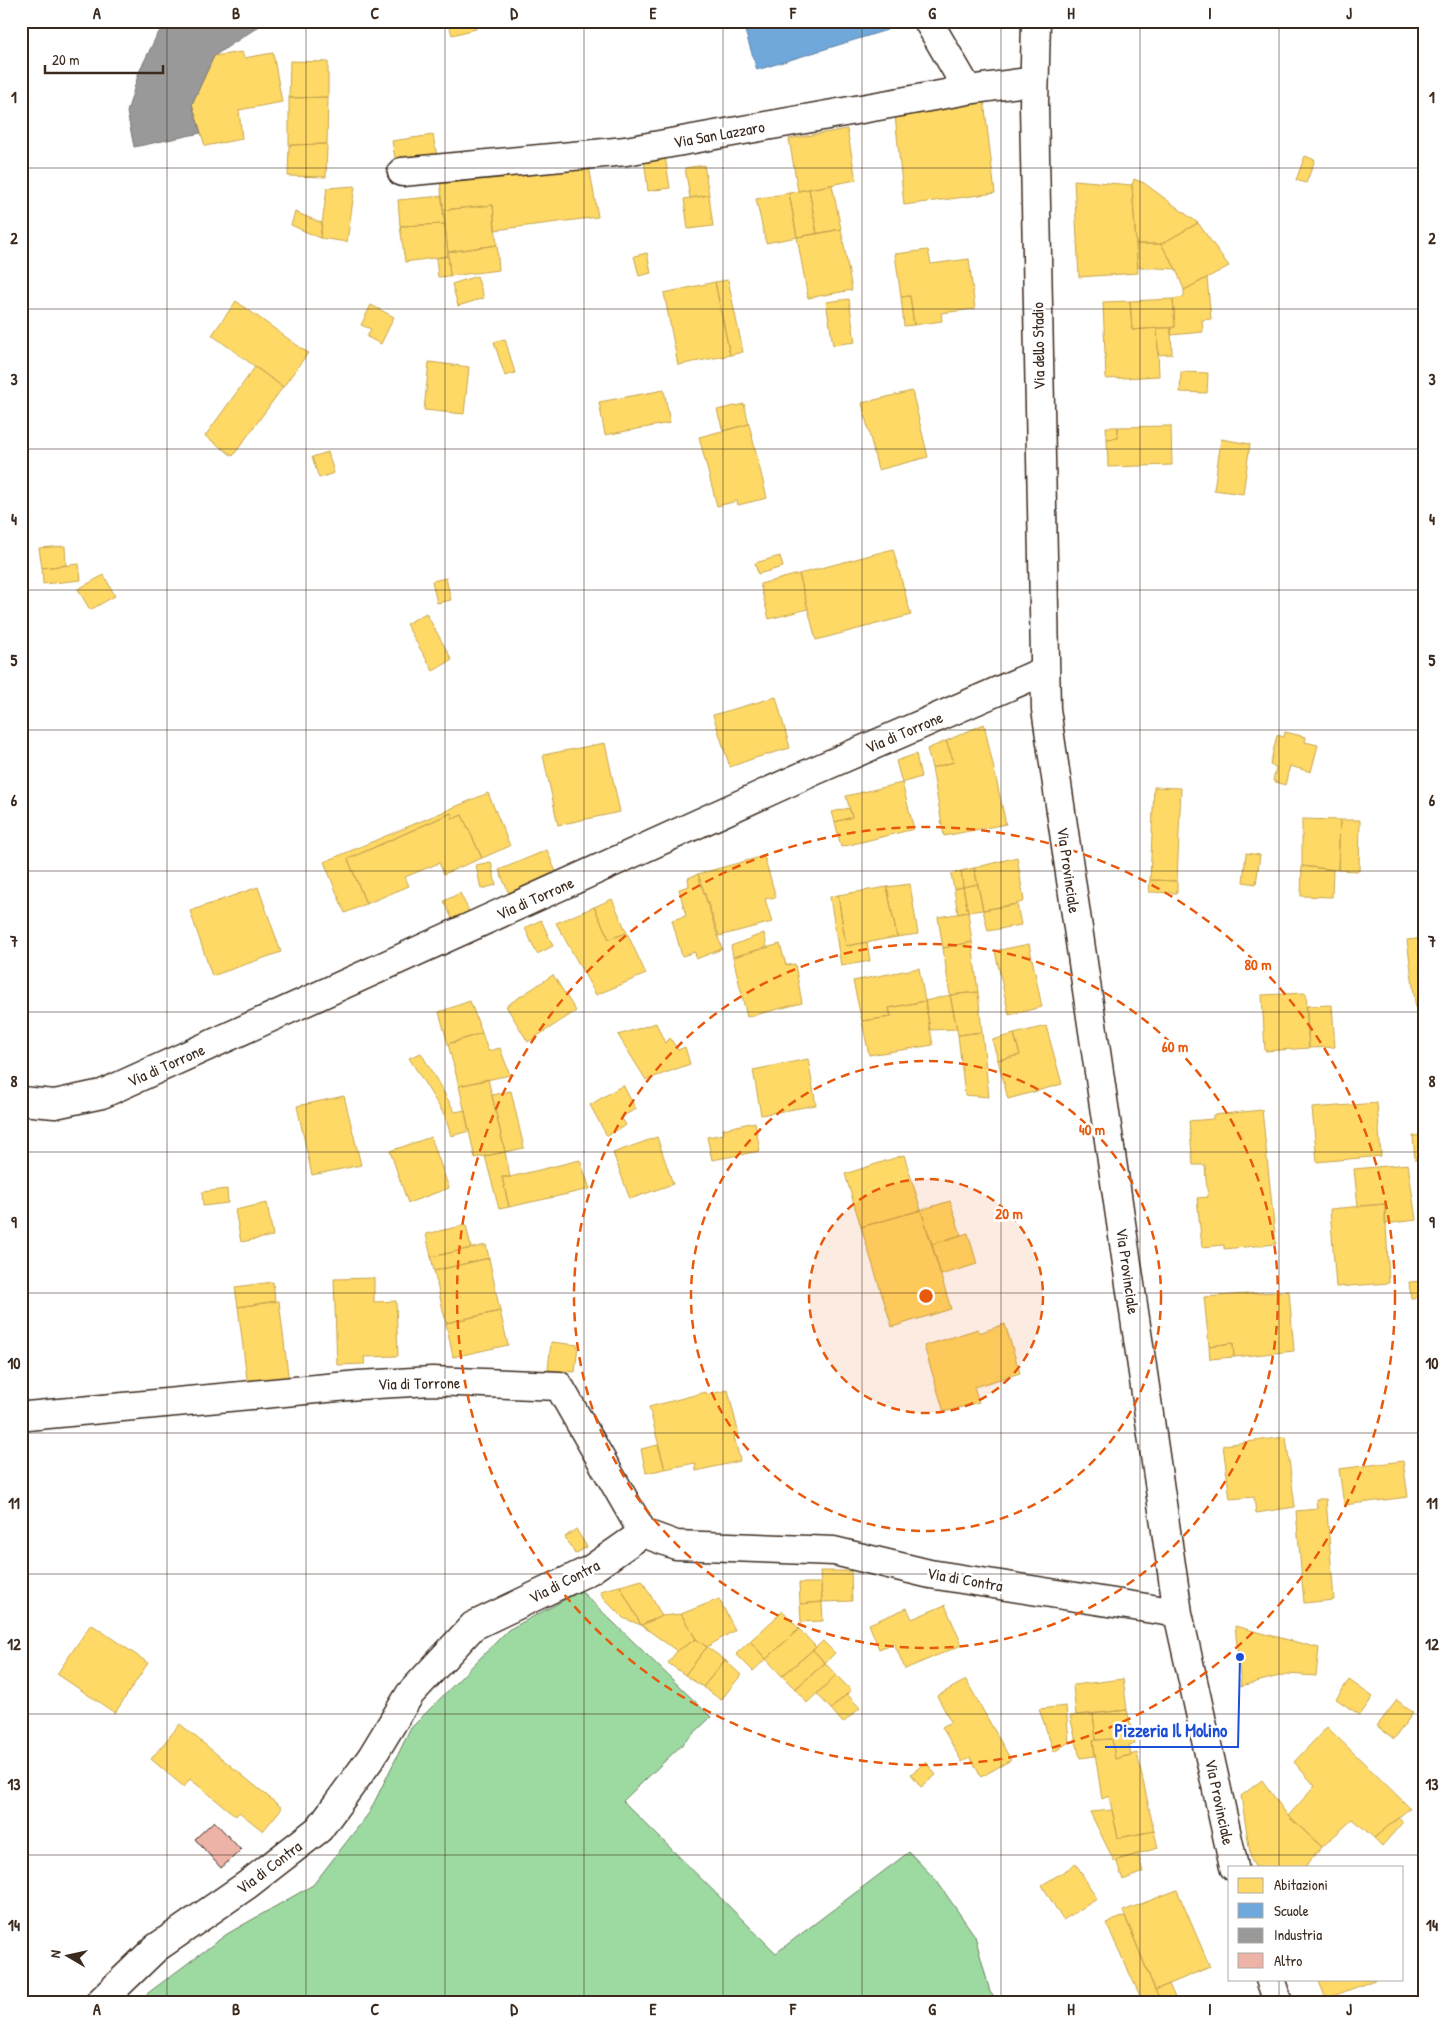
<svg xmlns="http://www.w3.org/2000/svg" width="1446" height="2023" viewBox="0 0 1446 2023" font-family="'Patrick Hand',sans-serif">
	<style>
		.green { fill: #9ddaa1; stroke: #6c8260 }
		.homes { fill: #ffd966; stroke: #c4a450 }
		.schools { fill: #6fa8dc; stroke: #5f82a3 }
		.industry { fill: #999; stroke: #7d7874 }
		.building { fill: #edb3a6; stroke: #3b2a1e }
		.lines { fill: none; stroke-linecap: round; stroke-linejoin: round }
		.minor-casing { stroke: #3b2a1e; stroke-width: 31 }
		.minor { stroke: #fff; stroke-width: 28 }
		.grid { fill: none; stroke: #3b2a1e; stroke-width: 1; stroke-opacity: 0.55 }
		.ring { fill: none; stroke: #e8590c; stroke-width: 2.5; stroke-dasharray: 9 6 }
		.labels { text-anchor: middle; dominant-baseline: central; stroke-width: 5; stroke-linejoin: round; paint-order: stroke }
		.street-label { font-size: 16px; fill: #3b2a1e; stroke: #fff }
		.centre { fill: #e8590c; stroke: #fff; stroke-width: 2.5 }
		.ring-label { font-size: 15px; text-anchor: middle; font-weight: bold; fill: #e8590c; stroke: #fff; stroke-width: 5; stroke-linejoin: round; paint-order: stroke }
		.leader { fill: none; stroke: #1d4ed8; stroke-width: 2 }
		.callout-dot { fill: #1d4ed8; stroke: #fff; stroke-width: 2 }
		.callout-label { font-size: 18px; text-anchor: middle; font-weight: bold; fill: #1d4ed8; stroke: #fff; stroke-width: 5; stroke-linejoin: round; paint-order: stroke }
		.neatline { fill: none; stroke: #3b2a1e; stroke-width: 2 }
		.grid-label { font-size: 16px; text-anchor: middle; font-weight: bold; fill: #3b2a1e }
	</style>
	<rect width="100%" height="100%" fill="#fff"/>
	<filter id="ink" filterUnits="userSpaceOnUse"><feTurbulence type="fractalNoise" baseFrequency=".02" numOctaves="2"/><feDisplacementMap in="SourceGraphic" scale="10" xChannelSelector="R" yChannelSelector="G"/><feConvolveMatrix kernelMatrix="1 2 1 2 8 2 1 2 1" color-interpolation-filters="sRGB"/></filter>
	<g filter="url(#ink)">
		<!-- green -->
		<path class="green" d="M581 1591 711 1717 623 1801 776 1953 909 1852 936 1880 975 1936 990 1992 998 2002H143L148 1993 227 1934 313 1885 369 1813 411 1728 508 1630Z"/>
		<!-- homes -->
		<path class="homes" d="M448 21H474L476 29 452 35Z
			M242 52 244 58 273 53 282 102 239 110 242 139 205 146 192 104 214 56Z
			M290 61 328 62V97L289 98Z
			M328 97 327 144 289 145V98Z
			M984 101 995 193 904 205 895 115Z
			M847 129 856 180 798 191 789 139Z
			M433 135 437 156 396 163 392 141Z
			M327 144 326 177 288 176 289 145Z
			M665 156 670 188 648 191 644 159Z
			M1305 156 1315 160 1306 183 1296 180Z
			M704 165 709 195 690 198 685 168Z
			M589 166 598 217 495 230 493 205 443 210 440 180Z
			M1134 179 1144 183 1198 223 1161 244H1136L1132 185Z
			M1074 180 1132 185 1138 273 1079 277Z
			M832 185 841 229 817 234 809 189Z
			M355 186 347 242 320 238 327 188Z
			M809 189 817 234 797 237 789 193Z
			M789 193 797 237 766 243 756 199Z
			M709 195 713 226 688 229 684 199Z
			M442 196 445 224 400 226 398 200Z
			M493 205 497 245 448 252 443 210Z
			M295 212 322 223 320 238 291 225Z
			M1198 223 1229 266 1184 290 1176 269 1161 244Z
			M445 224 448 256 405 262 400 226Z
			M841 229 852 290 808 298 797 237Z
			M1136 244H1161L1176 269 1138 267Z
			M497 245 499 270 450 276 448 252Z
			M928 250 931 264 969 259 975 309 941 313 942 321 914 325 910 296 901 297 895 254Z
			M647 253 651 273 639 276 634 256Z
			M448 256 450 276 438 277 436 258Z
			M477 276 484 298 458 306 452 284Z
			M1207 278 1211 319 1202 320 1203 332 1171 335V328L1175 327 1173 299 1184 297V290Z
			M728 280 743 352 730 355 715 282Z
			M715 282 730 355 678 365 664 293Z
			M910 296 914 325 904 326 901 297Z
			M849 299 855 342 833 345 826 302Z
			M1173 299 1175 327 1132 330 1130 301Z
			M236 301 308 353 283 387 212 335Z
			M1130 301 1132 330 1157 328 1159 376 1106 379 1103 302Z
			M371 305 394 317 381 344 367 337 371 329 361 325Z
			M1157 328H1171L1172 354 1158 355Z
			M505 339 515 373 505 376 494 342Z
			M429 362 469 367 464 414 424 410Z
			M255 367 283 387 233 456 205 436Z
			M1181 372 1208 373 1207 393 1180 392Z
			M664 390 670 423 605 435 599 402Z
			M912 391 928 457 878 470 862 403Z
			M744 404 749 424 723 431 717 410Z
			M749 424 767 498 738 505 737 501 717 506 699 437Z
			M1171 426 1172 465 1108 467 1107 439 1118 438V427Z
			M1106 427H1118V438L1107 439Z
			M1221 439 1250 444 1243 494 1214 490Z
			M328 452 334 473 319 478 312 457Z
			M65 546 66 565 42 568 39 548Z
			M893 549 911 615 816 640 799 574Z
			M780 556 783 567 758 574 755 563Z
			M79 564 81 580 43 584 42 568Z
			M799 574 808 609 769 619 760 584Z
			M104 575 115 596 90 610 78 589Z
			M446 578 451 600 437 603 432 581Z
			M426 613 452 660 433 671 406 624Z
			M776 697 790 748 755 758 730 767 713 715Z
			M984 724 1006 824 944 836 932 768 954 762 946 741Z
			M1285 732 1306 737 1305 742 1318 745 1311 772 1290 766 1285 785 1273 781 1276 767 1270 765 1277 735 1284 737Z
			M946 741 954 762 932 768 927 749Z
			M605 743 620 812 558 825 543 755Z
			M916 754 921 777 902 783 896 761Z
			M902 783 914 829 841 847 835 822 852 817 846 796Z
			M1154 787 1181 788 1177 881 1150 880Z
			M488 793 510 846 482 858 462 815 453 819 451 813 348 859 366 904 345 913 324 862Z
			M849 808 852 817 835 822 832 812Z
			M451 813 453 819 462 815 482 858 444 874 439 863 405 877 409 886 366 904 348 859Z
			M1302 819 1340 820 1338 870 1302 866Z
			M1340 820H1360L1359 871 1338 870Z
			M547 850 558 877 510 896 499 870Z
			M1246 853 1260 855 1256 884 1243 882Z
			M764 856 776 897 765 899 772 922 719 936 698 874Z
			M1017 857 1024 901 1017 904 983 910 974 868Z
			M491 862 496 885 481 889 476 865Z
			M1302 866 1333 870 1332 897 1301 896Z
			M974 868 978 884 963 887 961 871Z
			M961 871 963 887 954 889 951 874Z
			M698 874 722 949 696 959 695 952 682 956 672 920 686 916 679 889 689 886 688 878Z
			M1150 880 1177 881V893L1149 892Z
			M910 884 918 934 897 937 887 887Z
			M978 884 983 910 968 912 963 887Z
			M258 887 281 952 212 976 190 911Z
			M887 887 897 937 846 946 838 895Z
			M963 887 968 912 958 914 954 889Z
			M460 893 471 915 454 923 444 901Z
			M838 895 846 946 867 942 870 961 841 966 830 897Z
			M612 899 627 933 609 939 594 907Z
			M1017 904 1021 925 988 931 983 910Z
			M594 907 609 939 627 933 646 974 596 995 556 923Z
			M968 912 972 942 943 948 938 917Z
			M541 920 553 946 537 954 525 928Z
			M764 933 767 947 733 957 731 946Z
			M1425 938V964H1420L1423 995H1425V1025H1418L1407 940Z
			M972 942 978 992 950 995 943 948Z
			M780 944 786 965 795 964 802 1003 747 1017 733 957Z
			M1029 944 1042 1007 1009 1015 995 951Z
			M919 968 925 1001 889 1008 891 1017 862 1021 853 981Z
			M553 975 576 1011 528 1042 506 1006Z
			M978 992 982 1032 958 1035 950 995Z
			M1306 993 1309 1048 1265 1051 1262 995Z
			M950 995 957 1029 930 1030 925 1001Z
			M470 1001 482 1033 448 1044 439 1012Z
			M925 1001 933 1045 869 1055 862 1021 891 1017 889 1008Z
			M1332 1005 1335 1047 1309 1048 1306 1006Z
			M656 1023 665 1043 670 1038 678 1050 685 1047 690 1064 646 1080 618 1035Z
			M1046 1026 1062 1084 1008 1099 998 1060 1020 1055 1014 1034Z
			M982 1032 989 1097 965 1095 958 1035Z
			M482 1033 488 1051 500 1048 510 1075 459 1086 448 1044Z
			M1014 1034 1020 1055 998 1060 992 1040Z
			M421 1053 455 1112 465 1110 469 1131 451 1136 445 1116 409 1058Z
			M808 1059 816 1105 761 1115 753 1070Z
			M488 1079 505 1152 475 1158 459 1086Z
			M623 1085 636 1109 621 1117 626 1125 607 1136 590 1105Z
			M511 1091 524 1148 505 1152 492 1095Z
			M344 1096 361 1165 312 1175 297 1106Z
			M1421 1101H1425V1136V1135Z
			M1377 1103 1381 1156 1317 1162 1312 1108Z
			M1262 1110 1276 1244 1224 1249V1245L1202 1247 1197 1198 1208 1197 1206 1180 1205 1165H1193L1189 1121 1213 1119V1115Z
			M755 1122 760 1151 712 1160 707 1137 724 1134 723 1129Z
			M1425 1135V1159L1415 1160 1413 1136Z
			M431 1137 449 1188 408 1203 390 1151Z
			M657 1137 673 1184 630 1199 613 1153Z
			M505 1152 510 1177H502L509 1207 499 1209 485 1156Z
			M904 1155 921 1210 861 1227 845 1174Z
			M580 1160 590 1189 509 1207 502 1177H510Z
			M1408 1164 1416 1220 1385 1224V1204L1358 1206 1354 1169Z
			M227 1189 228 1203 203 1206 202 1192Z
			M950 1201 961 1235 932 1244 921 1210Z
			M267 1203 273 1236 241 1242 235 1210Z
			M1385 1204 1389 1283 1336 1287 1330 1209Z
			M921 1210 951 1309 892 1327 861 1227Z
			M466 1225 471 1248 431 1257 426 1234Z
			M968 1233 977 1264 941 1275 932 1244Z
			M486 1245 489 1258 434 1271 431 1257Z
			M489 1258 500 1311 446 1323 434 1271Z
			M374 1278V1302L396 1301 398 1356 364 1357 365 1364 337 1365 334 1279Z
			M1425 1281V1297L1411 1298 1409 1282Z
			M273 1282 275 1301 238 1307 235 1287Z
			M1289 1291 1294 1351 1234 1357 1233 1343 1209 1346 1204 1297Z
			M279 1301 289 1382 248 1387 238 1307Z
			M500 1311 508 1345 453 1357 446 1323Z
			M1005 1324 1020 1373 974 1387 979 1402 944 1412 924 1346 978 1329 979 1333Z
			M551 1342 578 1345 575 1372 548 1370Z
			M1233 1343 1234 1357 1210 1359 1209 1346Z
			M728 1390 739 1435 734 1436 740 1461 696 1471 695 1463 665 1469 649 1407 706 1392 707 1395Z
			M1286 1437 1295 1507 1256 1513 1254 1497 1230 1499 1223 1445Z
			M658 1445 665 1469 646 1473 641 1449Z
			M1403 1461 1408 1497 1344 1505 1339 1469Z
			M1316 1499H1326L1334 1600 1304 1603 1296 1511 1317 1509Z
			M576 1529 587 1547 575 1554 565 1537Z
			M820 1571H851L852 1601 822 1602Z
			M642 1580 662 1616 641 1625 620 1586Z
			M799 1583H821L822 1602 800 1604Z
			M620 1586 641 1625 623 1618 604 1599 600 1591Z
			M719 1599 735 1630 707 1647 696 1639 681 1614Z
			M822 1602 823 1621 801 1622 800 1604Z
			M945 1605 962 1645 905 1669 894 1643 879 1649 869 1624 907 1608 912 1619Z
			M783 1611 799 1629 766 1659 750 1641Z
			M681 1614 696 1639 677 1651 641 1625 662 1616Z
			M91 1624 148 1663 115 1713 57 1674Z
			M1235 1626 1319 1648 1316 1676 1287 1674 1241 1686Z
			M799 1629 816 1647 782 1676 766 1659Z
			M696 1639 707 1647 685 1675 668 1663 677 1651Z
			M750 1641 766 1659 753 1671 736 1654Z
			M823 1641 835 1653 825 1663 813 1650Z
			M707 1647 725 1660 703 1687 685 1675Z
			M813 1650 825 1663 795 1689 782 1676Z
			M725 1660 741 1675 721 1700 703 1687Z
			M825 1663 836 1675 807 1703 795 1689Z
			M836 1675 851 1690 831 1709 817 1694Z
			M1123 1679 1127 1710 1076 1715 1073 1685Z
			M966 1680 1011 1760 981 1777 970 1757 962 1762 942 1727 951 1722 937 1696Z
			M1349 1680 1373 1697 1360 1715 1336 1699Z
			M847 1694 860 1708 843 1723 831 1709Z
			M1397 1700 1413 1713 1394 1739 1377 1726Z
			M1066 1706 1069 1742 1054 1752 1039 1709Z
			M1127 1710 1135 1744 1129 1745 1131 1755 1115 1759 1112 1739 1096 1740 1093 1714Z
			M1093 1714 1096 1740H1093L1095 1756 1080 1758 1070 1716Z
			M180 1724 282 1808 263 1831 239 1812 236 1816 190 1779 184 1787 151 1759Z
			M1327 1727 1410 1808 1374 1838 1353 1819 1322 1847 1288 1816 1315 1786 1294 1762Z
			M1112 1739 1115 1759 1137 1753 1154 1831 1118 1838 1109 1796 1102 1799 1093 1740Z
			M926 1762 936 1775 921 1787 911 1774Z
			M1262 1780 1288 1816 1322 1847 1305 1867H1255L1251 1859 1241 1796Z
			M1112 1810 1118 1838 1154 1831 1158 1848 1114 1861 1090 1812Z
			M1398 1818 1403 1822 1382 1846 1374 1838Z
			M1138 1854 1143 1872 1123 1880 1116 1860Z
			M1076 1864 1097 1899 1063 1920 1042 1885Z
			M1177 1890 1210 1967 1155 1990 1123 1911Z
			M1125 1916 1155 1990 1162 2002H1143L1106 1923Z
			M1318 1979H1377L1326 1999Z
			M1169 1984 1176 2000 1162 2002 1155 1990Z"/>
		<!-- schools -->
		<path class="schools" d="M742 21H885L887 30 757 70Z"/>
		<!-- industry -->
		<path class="industry" d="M168 21H267L214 56 192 104 201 133 134 147 127 112 139 72 157 35Z"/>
		<!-- building -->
		<path class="building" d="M214 1821 241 1850 221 1868 195 1839Z"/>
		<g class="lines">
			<defs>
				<path id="minor" d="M928 21 968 90
					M1036 21 1034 105 1046 709 1178 1613 1234 1867
					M402 172 626 151 968 90 1034 81
					M21 1101 55 1104 102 1094 814 771 1044 671
					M21 1415 27 1416 359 1385 432 1381 559 1386 643 1533
					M1270 1979 1278 2002
					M100 2002 156 1948 247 1885 319 1829 371 1758 410 1694 473 1626 590 1570 643 1533 676 1545 834 1551 930 1574 1178 1613"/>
			</defs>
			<!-- minor casing -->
			<use href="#minor" class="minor-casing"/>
			<!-- minor -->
			<use href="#minor" class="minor"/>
		</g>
	</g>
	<!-- grid -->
	<path class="grid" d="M167 21V2002M306 21V2002M445 21V2002M584 21V2002M723 21V2002M862 21V2002M1001 21V2002M1140 21V2002M1279 21V1867M21 168H1425M21 309H1425M21 449H1425M21 590H1425M21 730H1425M21 871H1425M21 1012H1425M21 1152H1425M21 1293H1425M21 1433H1425M21 1574H1425M21 1714H1425M21 1855H1425M1279 1979V2002"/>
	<!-- distance rings -->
	<circle cx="926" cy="1296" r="117" fill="#e8590c" fill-opacity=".12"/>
	<g class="ring">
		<circle cx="926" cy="1296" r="117"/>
		<circle cx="926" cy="1296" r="235"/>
		<circle cx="926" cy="1296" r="352"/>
		<circle cx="926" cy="1296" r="469"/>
	</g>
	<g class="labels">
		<!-- street labels -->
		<g class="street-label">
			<text transform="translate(719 134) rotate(-10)">Via San Lazzaro</text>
			<text transform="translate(1038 346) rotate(-91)">Via dello Stadio</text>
			<text transform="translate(904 732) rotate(-23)">Via di Torrone</text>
			<text transform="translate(1069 870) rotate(82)">Via Provinciale</text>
			<text transform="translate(535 898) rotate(-24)">Via di Torrone</text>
			<text transform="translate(166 1065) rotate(-24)">Via di Torrone</text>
			<text transform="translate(1128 1271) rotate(82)">Via Provinciale</text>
			<text transform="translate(419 1383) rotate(-1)">Via di Torrone</text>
			<text transform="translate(965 1579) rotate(10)">Via di Contra</text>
			<text transform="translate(564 1581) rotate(-27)">Via di Contra</text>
			<text transform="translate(1220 1802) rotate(78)">Via Provinciale</text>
			<text transform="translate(269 1867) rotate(-37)">Via di Contra</text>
		</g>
	</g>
	<circle cx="926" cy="1296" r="8" class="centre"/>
	<g class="ring-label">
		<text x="1258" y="970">80 m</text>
		<text x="1175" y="1052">60 m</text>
		<text x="1092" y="1135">40 m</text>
		<text x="1009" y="1219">20 m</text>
	</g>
	<!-- callouts -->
	<path class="leader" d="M1240 1657L1238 1747H1105"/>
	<circle class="callout-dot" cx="1240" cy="1657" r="5"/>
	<g class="callout-label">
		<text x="1171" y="1737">Pizzeria Il Molino</text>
	</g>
	<!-- margin -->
	<rect width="1446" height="2023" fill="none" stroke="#fff" stroke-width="55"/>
	<!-- legend -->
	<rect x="1228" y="1866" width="175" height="115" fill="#ffffff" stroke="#b1aaa5"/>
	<rect x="1238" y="1878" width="25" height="15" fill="#ffd966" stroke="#b1aaa5"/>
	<text x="1274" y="1890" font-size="15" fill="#3b2a1e">Abitazioni</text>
	<rect x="1238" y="1903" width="25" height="15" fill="#6fa8dc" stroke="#b1aaa5"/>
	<text x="1274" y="1916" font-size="15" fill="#3b2a1e">Scuole</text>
	<rect x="1238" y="1928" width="25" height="15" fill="#999999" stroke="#b1aaa5"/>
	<text x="1274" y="1940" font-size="15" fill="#3b2a1e">Industria</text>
	<rect x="1238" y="1953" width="25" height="15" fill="#edb3a6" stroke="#b1aaa5"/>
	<text x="1274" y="1966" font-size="15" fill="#3b2a1e">Altro</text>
	<!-- north arrow -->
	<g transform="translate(68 1956) rotate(279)" stroke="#ffffff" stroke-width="4" paint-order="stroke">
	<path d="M0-4L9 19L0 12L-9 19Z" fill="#3b2a1e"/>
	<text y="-8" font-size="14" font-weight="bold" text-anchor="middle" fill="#3b2a1e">N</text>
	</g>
	<!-- scale -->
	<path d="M45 65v8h118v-8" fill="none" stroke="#3b2a1e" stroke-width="2.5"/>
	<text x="52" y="65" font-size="15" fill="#3b2a1e" stroke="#ffffff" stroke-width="4" paint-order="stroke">20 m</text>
	<rect x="28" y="28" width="1390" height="1968" class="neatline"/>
	<g class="grid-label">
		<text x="97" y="19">A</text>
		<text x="236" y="19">B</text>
		<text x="375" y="19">C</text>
		<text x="514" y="19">D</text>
		<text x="653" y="19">E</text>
		<text x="793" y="19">F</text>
		<text x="932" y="19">G</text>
		<text x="1071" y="19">H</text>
		<text x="1210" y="19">I</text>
		<text x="1349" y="19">J</text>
		<text x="14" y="103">1</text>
		<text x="1432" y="103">1</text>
		<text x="14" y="244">2</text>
		<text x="1432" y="244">2</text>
		<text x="14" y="385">3</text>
		<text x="1432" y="385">3</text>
		<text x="14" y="525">4</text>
		<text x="1432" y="525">4</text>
		<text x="14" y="666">5</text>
		<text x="1432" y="666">5</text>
		<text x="14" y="806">6</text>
		<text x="1432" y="806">6</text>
		<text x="14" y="947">7</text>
		<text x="1432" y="947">7</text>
		<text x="14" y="1087">8</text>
		<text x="1432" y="1087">8</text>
		<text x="14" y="1228">9</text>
		<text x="1432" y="1228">9</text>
		<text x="14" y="1369">10</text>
		<text x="1432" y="1369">10</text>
		<text x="14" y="1509">11</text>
		<text x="1432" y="1509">11</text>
		<text x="14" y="1650">12</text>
		<text x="1432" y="1650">12</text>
		<text x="14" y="1790">13</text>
		<text x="1432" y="1790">13</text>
		<text x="14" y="1931">14</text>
		<text x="1432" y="1931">14</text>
		<text x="97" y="2015">A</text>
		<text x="236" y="2015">B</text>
		<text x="375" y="2015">C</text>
		<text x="514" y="2015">D</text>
		<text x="653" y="2015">E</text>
		<text x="793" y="2015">F</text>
		<text x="932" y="2015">G</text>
		<text x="1071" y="2015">H</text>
		<text x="1210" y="2015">I</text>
		<text x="1349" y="2015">J</text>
	</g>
</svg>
